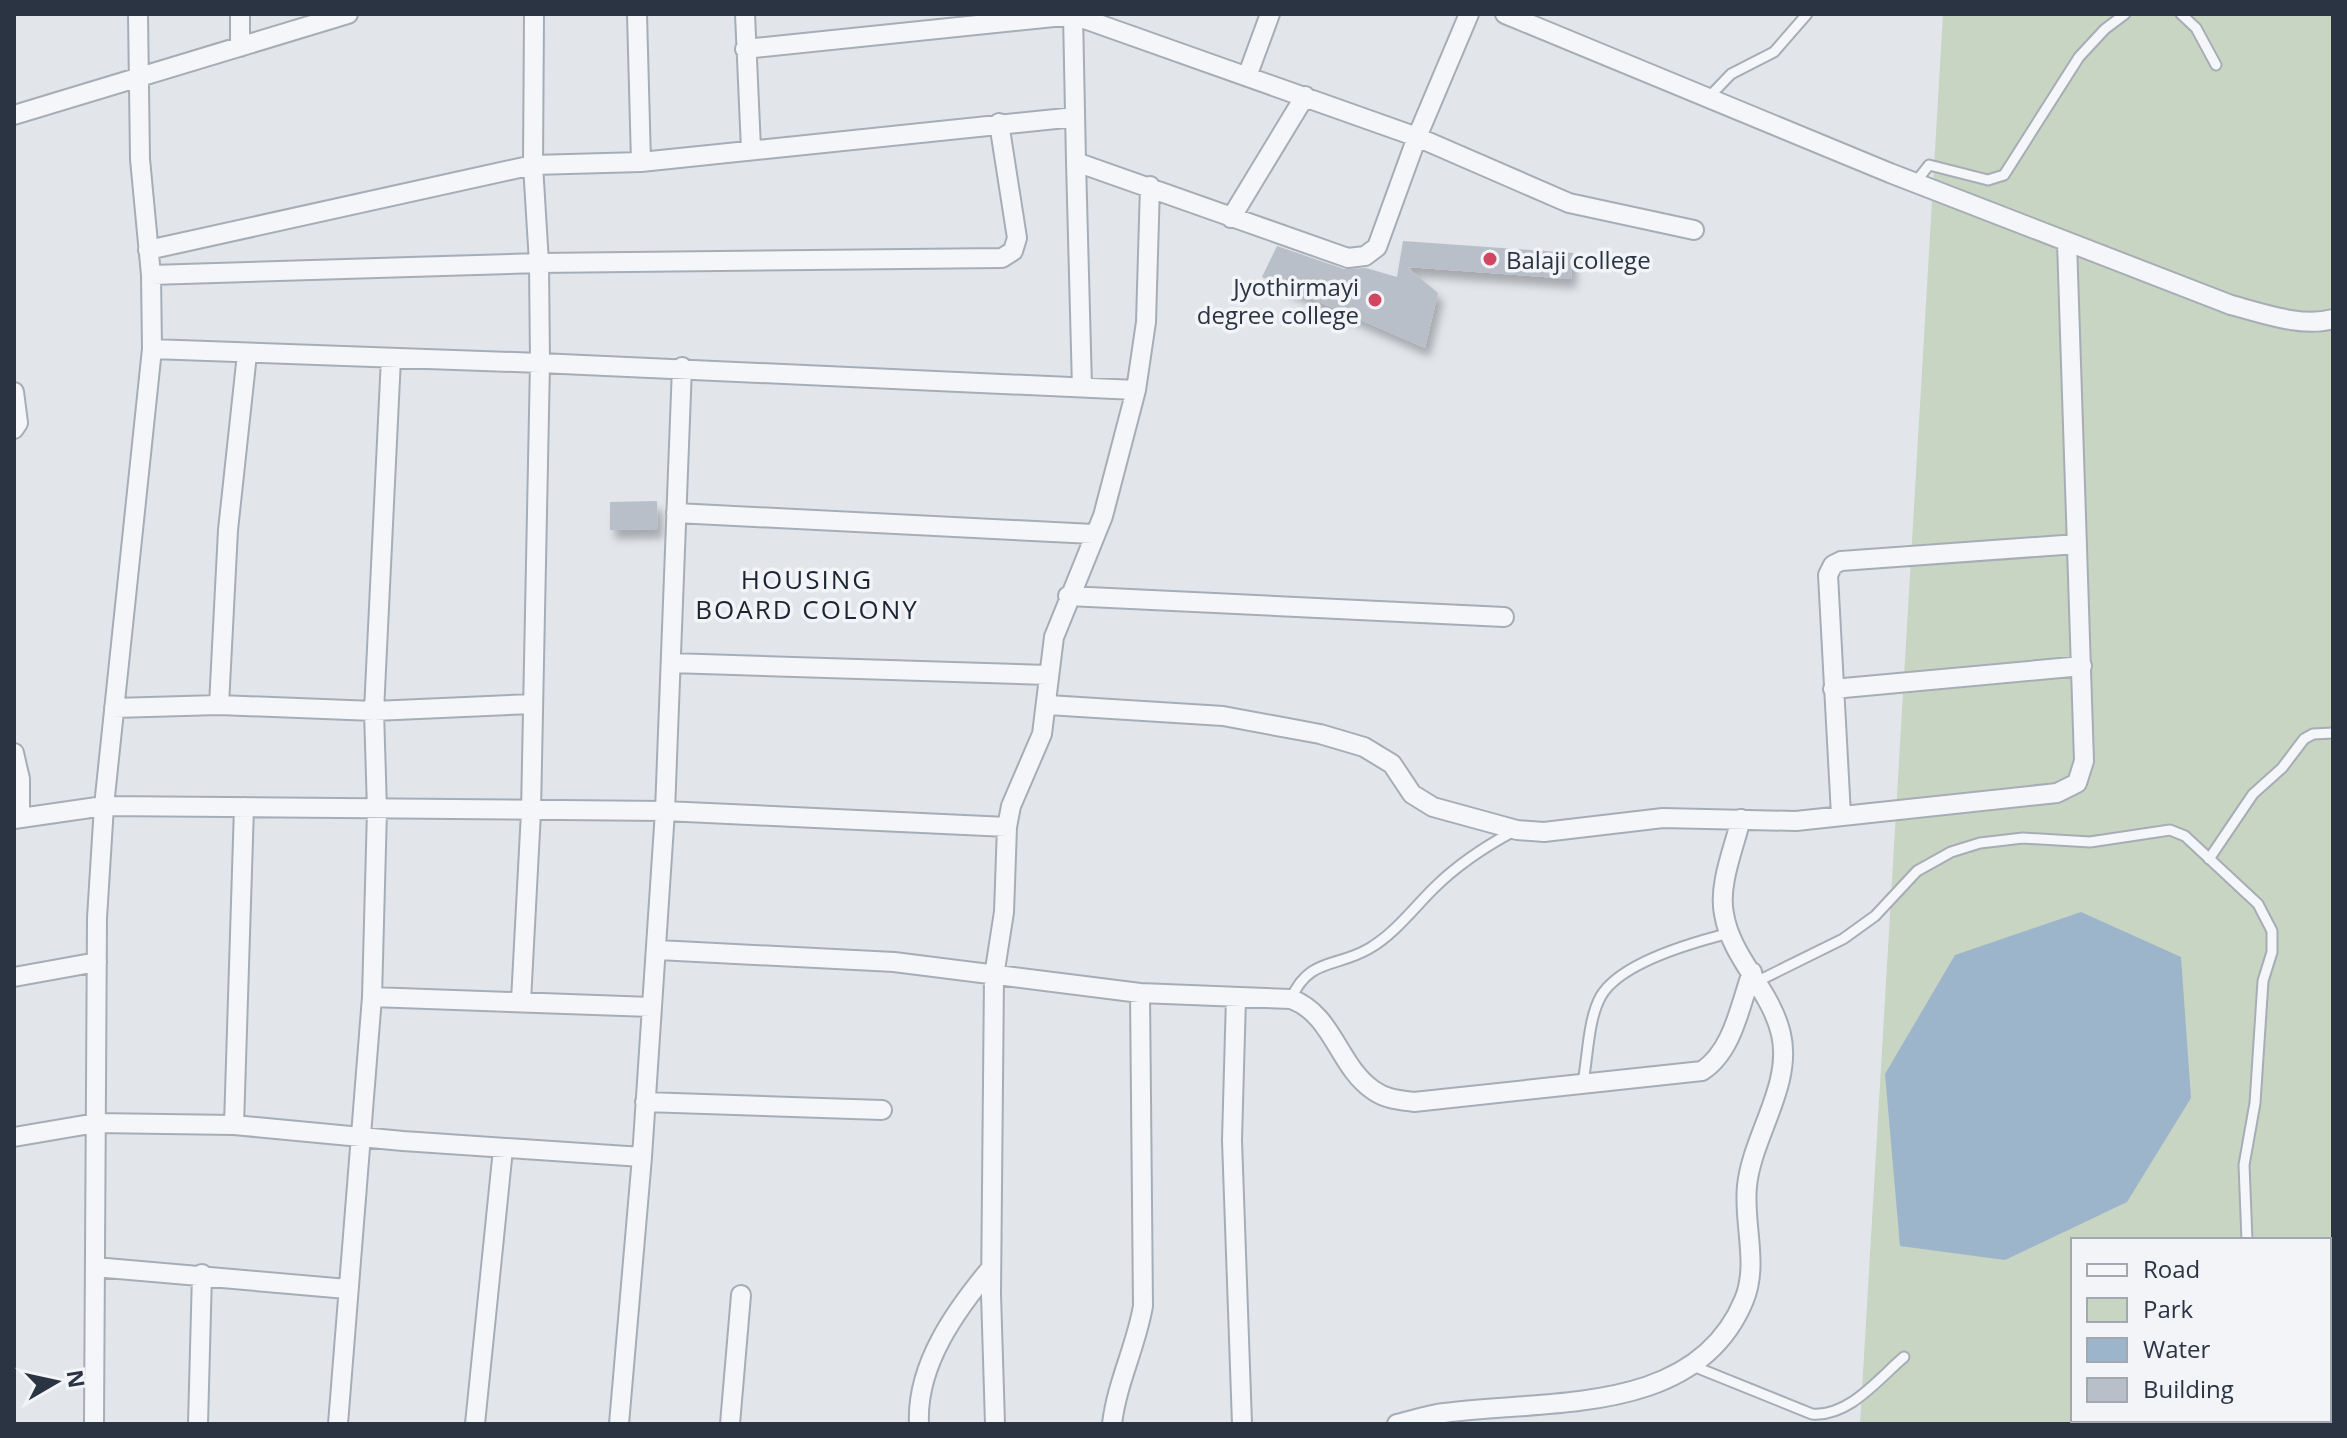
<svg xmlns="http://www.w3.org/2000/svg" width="2347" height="1438" viewBox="0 0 2347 1438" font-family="'Open Sans',sans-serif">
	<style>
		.green { fill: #c8d5c3; fill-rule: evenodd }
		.water { fill: #9db5cb }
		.building { fill: #b9bfc8; filter: url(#shadow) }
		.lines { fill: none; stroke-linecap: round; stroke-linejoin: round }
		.lane-casing { stroke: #a7adb5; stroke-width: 13 }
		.street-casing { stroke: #a7adb5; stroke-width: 22 }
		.lane { stroke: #f5f6f9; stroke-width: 9 }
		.street { stroke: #f5f6f9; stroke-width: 18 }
		.poi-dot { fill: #d14660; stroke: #f2f4f8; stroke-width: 3 }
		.labels { text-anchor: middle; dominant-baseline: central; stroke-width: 7; stroke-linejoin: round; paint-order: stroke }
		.poi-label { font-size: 24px; fill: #2a3443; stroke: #f2f4f8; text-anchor: start }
		.neighbourhood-label { font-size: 26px; letter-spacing: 2px; fill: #1c2534; stroke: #f2f4f8 }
	</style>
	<defs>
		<filter id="shadow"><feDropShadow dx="5" dy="9" stdDeviation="4" flood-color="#0004"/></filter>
	</defs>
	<rect width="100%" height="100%" fill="#e2e6eb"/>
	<!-- green -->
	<path class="green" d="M1943 14H2333V1424H1860ZM2073 1240H2329V1420H2073Z"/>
	<!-- water -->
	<path class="water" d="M2081 912 2181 957 2191 1098 2127 1202 2005 1260 1900 1246 1885 1074 1955 955Z"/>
	<!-- building -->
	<path class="building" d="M1403 241 1573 253 1571 279 1407 267 1438 293 1425 348 1262 277 1277 246 1344 269 1366 268 1397 277Z
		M657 501 658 529 610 530V502Z"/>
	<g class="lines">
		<defs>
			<path id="lane" d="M2181 14 2196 28 2216 65
				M1709 97 1731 74 1774 52 1807 14
				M1915 183 1929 165 1988 180 2004 175 2079 57 2105 29 2125 14
				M2209 859 2253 794 2282 768 2304 739 2313 734 2333 733
				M1758 981 1843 939 1875 916 1917 871 1951 852 1980 843 2023 838 2090 842 2170 830 2185 836 2258 904 2272 931V952L2263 981 2255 1103 2244 1165 2247 1240
				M1291 999C1309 957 1337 968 1370 948 1395 933 1413 909 1433 889 1458 864 1484 847 1514 831
				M1583 1082C1588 1056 1588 1019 1601 996 1621 962 1694 942 1730 933
				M1693 1366 1812 1414C1849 1417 1878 1379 1904 1357"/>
			<path id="street" d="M534 14 533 165 539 263 540 363 1136 390
				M637 14 641 162
				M745 14 751 149
				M1073 14 1076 162 1348 258 1365 256 1377 247 1417 137 1469 14
				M1505 14 1890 173 2231 305C2262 313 2302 328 2333 319
				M240 47V14
				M745 49 1073 15 1417 137 1569 203 1694 230
				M1248 74 1270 14
				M14 115 348 14
				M1076 162 1082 387
				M1231 218 1305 96
				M148 250 533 165 641 162 1075 117
				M151 275 539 263 1002 258 1013 251 1017 238 999 123
				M152 349 540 363 531 812 521 1001
				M14 392 18 423 14 429
				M676 513 1093 534
				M1068 596 1504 617
				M671 663 1048 675
				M1833 689 2082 666
				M219 705 228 530 247 354
				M1048 705 1223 716 1320 734 1364 747 1392 764 1412 794 1433 807 1517 830 1544 832 1663 818 1796 821 2057 793 2077 783 2084 761 2067 242
				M114 708 219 705 374 711 533 704
				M14 753 20 779V818
				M1841 815 1828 575 1833 565 1841 561 2077 544
				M14 819 104 806 665 811 682 367
				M658 950 894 962 1140 993 1291 999C1333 1014 1338 1066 1373 1090 1385 1099 1399 1100 1414 1102L1702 1071C1733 1051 1740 1005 1752 972
				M14 977 97 962
				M372 997 651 1007
				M1236 997 1232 1140 1242 1424
				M645 1102 882 1110
				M234 1125 244 807
				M14 1137 96 1123 234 1125 403 1141 642 1157 619 1424
				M642 1157 665 811 1007 827
				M95 1267 347 1289
				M94 1424 97 918 104 806 152 349 151 275 140 159 138 14
				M198 1424 202 1274
				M338 1424 372 997 377 810 374 711 391 358
				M475 1424 503 1149
				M730 1424 741 1295
				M919 1424C916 1365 956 1310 991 1268
				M995 1424 991 1294 994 976 1004 912 1007 827 1011 806 1042 734 1054 637 1103 516 1136 390 1146 322 1150 186
				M1112 1424C1117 1382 1136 1347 1143 1306L1140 993
				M1397 1424C1413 1420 1429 1415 1444 1413 1547 1399 1696 1417 1744 1300 1759 1264 1743 1223 1747 1186 1752 1136 1793 1085 1781 1034 1771 990 1731 958 1724 914 1718 885 1734 848 1741 819"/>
		</defs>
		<!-- lane casing -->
		<use href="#lane" class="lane-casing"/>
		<!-- street casing -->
		<use href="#street" class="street-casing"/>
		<!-- lane -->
		<use href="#lane" class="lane"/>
		<!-- street -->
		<use href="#street" class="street"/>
	</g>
	<!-- markers -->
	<g class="poi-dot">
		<circle cx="1490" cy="259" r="8"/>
		<circle cx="1375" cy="300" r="8"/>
	</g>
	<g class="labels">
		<!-- poi labels -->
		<g class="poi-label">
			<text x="1506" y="259">Balaji college</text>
			<text x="1359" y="286" text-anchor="end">Jyothirmayi<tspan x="1359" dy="28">degree college</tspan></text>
		</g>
		<!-- neighbourhood labels -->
		<g class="neighbourhood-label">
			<text x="807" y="579">HOUSING<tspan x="807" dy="30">BOARD COLONY</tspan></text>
		</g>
	</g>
	<!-- border -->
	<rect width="2347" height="1438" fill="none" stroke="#2a3443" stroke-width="32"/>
	<!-- legend -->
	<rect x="2071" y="1238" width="260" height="184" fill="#f2f4f8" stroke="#a2a7b0" stroke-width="2"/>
	<rect x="2087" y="1264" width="40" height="12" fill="#f5f6f9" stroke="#a2a7b0" stroke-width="2"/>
	<text x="2143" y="1278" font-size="24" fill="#2a3443">Road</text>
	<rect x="2087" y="1298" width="40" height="24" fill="#c8d5c3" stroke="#a2a7b0" stroke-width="2"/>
	<text x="2143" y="1318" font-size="24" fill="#2a3443">Park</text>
	<rect x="2087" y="1338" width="40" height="24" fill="#9db5cb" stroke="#a2a7b0" stroke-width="2"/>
	<text x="2143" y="1358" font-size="24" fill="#2a3443">Water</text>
	<rect x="2087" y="1378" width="40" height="24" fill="#b9bfc8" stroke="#a2a7b0" stroke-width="2"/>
	<text x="2143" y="1398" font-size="24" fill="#2a3443">Building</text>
	<!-- north arrow -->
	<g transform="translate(56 1382) rotate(81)" stroke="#f2f4f8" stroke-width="6" paint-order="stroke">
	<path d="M0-6L14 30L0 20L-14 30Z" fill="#2a3443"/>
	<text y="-12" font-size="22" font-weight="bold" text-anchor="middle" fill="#2a3443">N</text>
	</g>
</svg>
